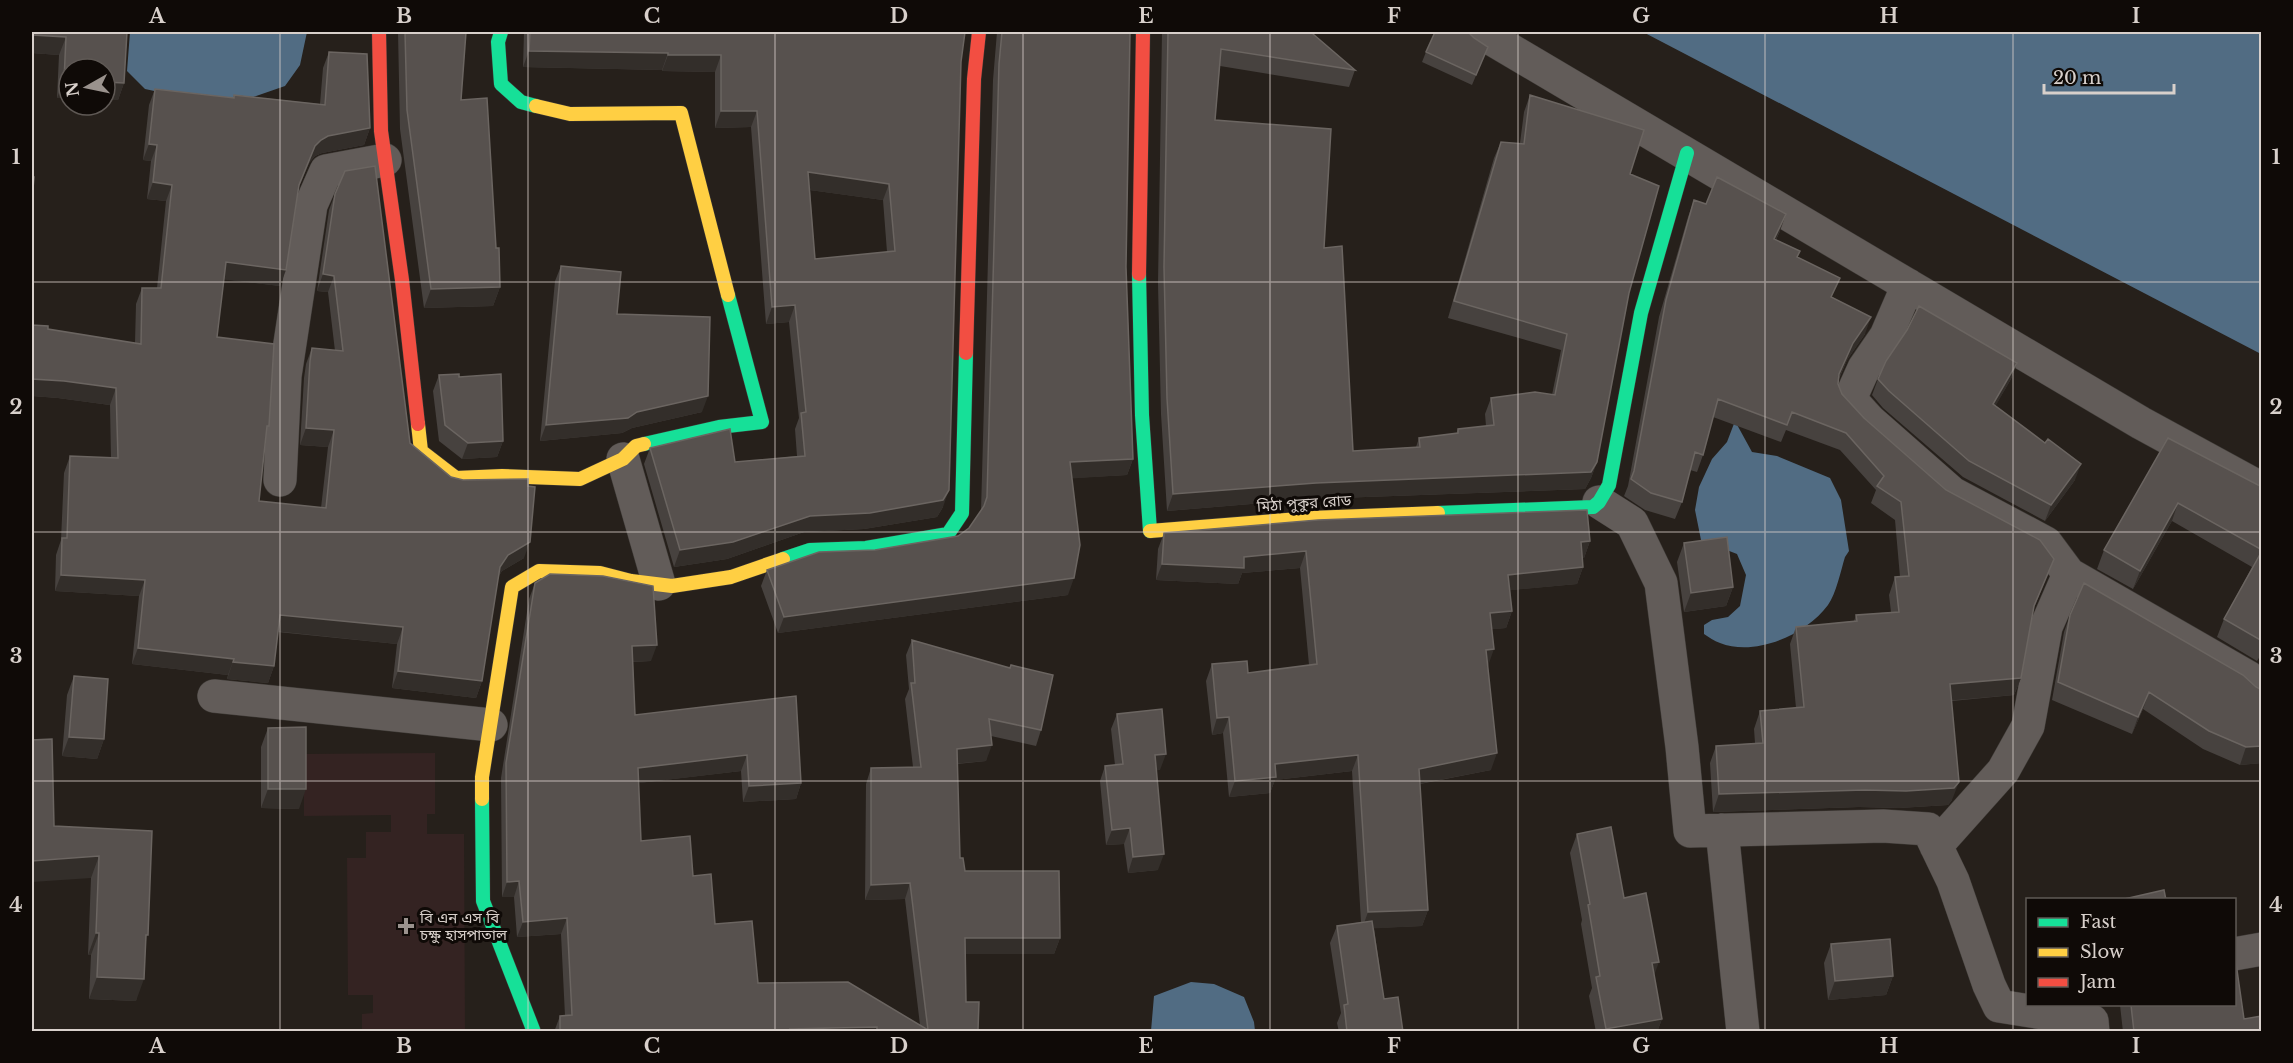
<svg xmlns="http://www.w3.org/2000/svg" width="2293" height="1063" viewBox="0 0 2293 1063" font-family="'Libre Baskerville','Noto Sans Bengali',serif">
	<style>
		.medical { fill: #342322 }
		.water { fill: #516c83 }
		.lines { fill: none; stroke-linecap: round; stroke-linejoin: round }
		.street-casing { stroke: #3e3a36; stroke-width: 34 }
		.fast-casing { stroke: #3e3a36; stroke-width: 15 }
		.slow-casing { stroke: #3e3a36; stroke-width: 15 }
		.jam-casing { stroke: #3e3a36; stroke-width: 15 }
		.street { stroke: #625c59; stroke-width: 33 }
		.fast { stroke: #16e098; stroke-width: 14 }
		.slow { stroke: #ffcf43; stroke-width: 14 }
		.jam { stroke: #f24e42; stroke-width: 14 }
		.wall { fill: #47423f; fill-rule: evenodd }
		.shaded-wall { fill: #332e2a }
		.building { fill: #57514e; stroke: #6b6561; stroke-width: 1.5; fill-rule: evenodd }
		.grid { fill: none; stroke: #d8d0cb; stroke-width: 1.5; stroke-opacity: 0.55 }
		.poi-dot { fill: #9a928d; stroke: #0f0a07; stroke-width: 2 }
		.labels { text-anchor: middle; dominant-baseline: central; stroke-width: 6; stroke-linejoin: round; paint-order: stroke }
		.street-label { font-size: 15px; fill: #d8d0cb; stroke: #0f0a07 }
		.poi-label { font-size: 15px; fill: #d8d0cb; stroke: #0f0a07; text-anchor: start }
		.neatline { fill: none; stroke: #d8d0cb; stroke-width: 2 }
		.grid-label { font-size: 20px; text-anchor: middle; font-weight: bold; fill: #d8d0cb }
	</style>
	<rect width="100%" height="100%" fill="#26201b"/>
	<!-- medical -->
	<path class="medical" d="M435 753V814H427V834H464L465 1031H362V1014L373 1013V995H348L347 858H366V832H391V815L304 816V754Z"/>
	<!-- water -->
	<path class="water" d="M130 32H307L300 65 285 86 242 101 187 98 145 89 127 71Z
		M1643 32H2261V354Z
		M1735 421 1752 452 1777 456 1830 478 1841 500 1849 551 1845 557C1841 570 1836 594 1828 605 1806 635 1755 657 1720 643 1714 641 1709 637 1704 634V625L1712 620 1728 617 1740 606 1746 575 1737 554 1701 540 1695 510 1699 487 1712 459 1727 442Z
		M1191 982 1214 984 1244 997 1254 1022 1255 1031H1151L1154 996Z"/>
	<g class="lines">
		<defs>
			<path id="street" d="M1480 32 2141 423 2262 489
				M1908 285 1886 336 1864 368 1850 399 1870 421 1952 493 2046 543 2069 574 2248 677 2262 690
				M623 459 659 584
				M280 480 285 376 311 205 326 171 385 160
				M1599 502 1632 523 1661 583 1682 747 1690 831 1883 826 1928 829 1953 881 1989 985 1999 1006 2092 1021 2093 1032
				M214 696 491 725
				M1722 830 1743 1032
				M1936 846 2003 771 2028 726 2046 627 2069 574
				M2234 954 2262 949"/>
			<path id="fast" d="M501 32 498 42 501 84 521 102 536 106
				M1139 274 1142 415 1150 531
				M644 444 719 427 762 422 728 295
				M1438 513 1593 507 1599 502 1609 485 1641 313 1687 153
				M783 559 810 550 866 548 948 534 962 513 966 353
				M482 799 483 901 534 1032"/>
			<path id="slow" d="M536 106 570 114 681 113 728 295
				M418 424 421 451 456 478 502 476 580 479 623 459 636 446 644 444
				M1150 531 1311 518 1438 513
				M482 799V777L512 587 539 571 600 573 631 581 672 586 731 577 783 559"/>
			<path id="jam" d="M379 32 381 131 402 280 418 424
				M1139 274 1143 32
				M966 353 974 79 979 32"/>
		</defs>
		<!-- street casing -->
		<use href="#street" class="street-casing"/>
		<!-- fast casing -->
		<use href="#fast" class="fast-casing"/>
		<!-- slow casing -->
		<use href="#slow" class="slow-casing"/>
		<!-- jam casing -->
		<use href="#jam" class="jam-casing"/>
		<!-- street -->
		<use href="#street" class="street"/>
		<!-- fast -->
		<use href="#fast" class="fast"/>
		<!-- slow -->
		<use href="#slow" class="slow"/>
		<!-- jam -->
		<use href="#jam" class="jam"/>
	</g>
	<!-- wall -->
	<path class="wall" d="M32 32H127L124 83 118 100H105V69H69V98H57L59 55 32 53Z
		M398 32H466L461 100 496 248 500 287 493 306 424 308 400 129Z
		M524 32H964L961 62 943 507 937 517 864 529 804 532 727 559 674 567 644 464 650 448 735 462 797 456 795 429 799 418 789 322 766 324 751 127 715 128V72L662 71V70L523 67ZM810 190 883 200 887 252 815 259Z
		M997 32H1130L1126 267 1133 459 1127 475 1072 478 1068 595 778 633 761 586 767 570 958 536 969 528 981 511 993 80Z
		M1162 32H1313V34L1355 70 1349 87 1220 66 1215 120 1324 248 1353 451 1416 447 1419 438 1456 434 1458 429 1486 426 1485 414 1491 398 1552 395 1561 350 1448 318 1494 158 1501 142 1520 143 1524 112 1530 95 1630 174 1629 293 1597 462 1591 478 1585 489 1310 499 1167 511 1161 414 1158 284Z
		M1474 38 1488 47 1472 85 1422 62 1426 52Z
		M329 52 370 128 364 145 322 153 315 156 309 163 298 189 280 286 224 279 217 337 266 434 259 501 321 508 328 447 300 445 304 378 306 364 312 348 335 351 328 292 317 291 329 210 335 194 410 443 524 558 502 571 498 577 482 681 476 698 392 688 397 644 278 632 274 666 268 683 227 679 228 675 132 664 139 596 55 591 56 555 61 540 64 473 70 456 111 458 110 405 58 398 32 396V325L48 329 135 343 136 304 142 288H157L166 201 147 199 151 161 143 160 149 105 155 89 233 98 234 95 320 104 323 68Z
		M1694 200 1780 231 1776 240 1798 257 1865 334 1847 360 1839 379 1838 384 1842 394 1864 418 1946 490 2047 576 2033 610 2021 678 2014 695 1952 701V800L1948 805 1899 808 1859 807 1713 812 1710 763 1716 746 1755 743 1754 729 1760 711 1796 708 1790 644 1796 627 1854 621 1856 615 1891 612 1889 595 1895 577H1900L1895 520 1871 503 1876 490 1840 450 1786 430 1781 442 1713 417 1703 455 1697 472 1690 470 1682 502 1675 519 1645 510 1624 496 1628 486 1659 317 1688 217Z
		M561 266 617 314 702 412 632 428 622 433 540 441 555 281Z
		M2017 363 2011 379 1995 406 2075 480 2045 521 1963 477 1883 408 1872 395 1878 379Z
		M439 375 459 377 503 441 497 457 462 459 439 441 433 391Z
		M2168 438 2262 487V653L2257 661 2217 637 2224 619 2252 567 2172 521 2133 589 2097 569 2104 550Z
		M1164 533 1590 541 1584 558H1582L1583 567 1577 584 1510 590 1512 611 1506 628 1492 629 1488 666H1487L1491 770 1420 784 1428 910 1422 926 1374 928 1384 999 1403 1032H1339L1337 1023 1341 1013 1330 943 1337 926 1361 922 1352 771 1275 780 1270 793 1229 797 1223 733 1212 735 1206 681 1212 664 1248 673 1309 665 1300 568 1242 573 1238 584 1156 580 1158 549Z
		M1684 543 1733 587 1726 606 1684 612 1677 562Z
		M535 583 651 661 633 662 635 715 796 696 801 783 796 799 743 802 741 771 638 783 641 841 693 876 715 924 758 983 920 1025 905 899 865 900 866 784 871 768 913 767 905 699 909 689 906 655 912 640 1041 730 1036 746 991 736 986 761 957 764 960 858 965 871 1060 938 1054 954H965L966 1002 978 1030 983 1032H554L560 1016H565L561 934 517 937 514 897H502L501 778 529 599Z
		M2070 615 2262 690V763L2240 765 2203 749 2143 709 2132 734 2052 700 2064 632Z
		M74 676 104 739 97 759 62 756 67 695Z
		M1117 714 1160 770H1156L1158 870 1128 873 1124 844 1106 845 1100 781 1105 766 1115 765 1111 729Z
		M268 728 299 809 261 808V747Z
		M54 826 152 831 146 942 136 1001 89 999 91 955H88L91 878Z
		M1577 834 1624 898 1654 977 1662 1019 1657 1032H1596L1589 996 1592 988 1581 924 1582 920 1570 853Z
		M1831 944 1893 976 1886 995 1828 1000 1824 963Z
		M2120 1005H2235L2244 1019 2262 1032H2123Z"/>
	<!-- shaded-wall -->
	<path class="shaded-wall" d="M32 35 66 37 59 55 32 53Z
		M529 51 668 53 662 70 523 67Z
		M668 55H721L715 72 662 71Z
		M64 80 69 81V98H57Z
		M105 82 124 83 118 100H105Z
		M721 111H757L751 127 715 128Z
		M370 128 364 145 322 153 315 156 309 163 293 202 315 146 321 140 328 136Z
		M149 144 157 145 151 161 143 160Z
		M808 172 889 184 883 200 802 189Z
		M153 182 172 185 166 201 147 199Z
		M1786 214 1780 231 1768 256 1774 239Z
		M226 262 286 270 280 286 220 279Z
		M323 274 334 276 328 292 317 291Z
		M500 287 493 306 424 308 431 289Z
		M795 305 789 322 766 324 772 307Z
		M1871 317 1865 334 1847 360 1833 391 1839 374 1853 343Z
		M2017 363 2011 379 1987 421 1993 404Z
		M32 379 64 381 116 388 110 405 58 398 32 396Z
		M708 396 702 412 632 428 622 433 540 441 546 425 637 412Z
		M306 428 334 430 328 447 300 445Z
		M503 441 497 457 462 459 468 443Z
		M1133 459 1127 475 1063 479 1070 462Z
		M1597 462 1591 478 1585 489 1310 499 1167 511 1173 494Z
		M2081 464 2075 480 2045 521 2051 505Z
		M949 490 943 507 937 517 864 529 804 532 727 559 674 567 680 550 810 516Z
		M2178 503 2172 521 2133 589 2140 571Z
		M1590 541 1584 558 1575 559 1581 542Z
		M530 542 524 558 502 571 494 584 500 567 508 555Z
		M1306 551 1300 568 1242 573 1238 584 1156 580 1162 564Z
		M2054 559 2047 576 2028 623 2034 606Z
		M1583 567 1577 584 1502 591 1508 575Z
		M61 575 145 580 139 596 55 591Z
		M1074 578 1068 595 778 633 784 617Z
		M1733 587 1726 606 1684 612 1691 593Z
		M1512 611 1506 628 1484 630 1490 613Z
		M280 615 403 627 397 644 274 631Z
		M657 645 651 661 627 662 632 646Z
		M138 648 234 659 228 675 132 664Z
		M1494 649 1488 666 1480 667 1486 650Z
		M233 662 274 666 268 683 227 679Z
		M398 671 482 681 476 698 392 688Z
		M2021 678 2014 695 1944 701 1950 684Z
		M2149 692 2143 709 2132 734 2138 717Z
		M1229 717 1223 733 1212 735 1217 718Z
		M69 737 104 739 97 759 62 756Z
		M992 745 986 761 951 764 957 749Z
		M2262 746V763L2240 765 2246 747Z
		M1497 753 1491 770 1413 785 1419 769Z
		M1166 754 1160 770 1149 771 1155 755Z
		M747 755 741 771 632 784 638 768Z
		M1358 755 1352 771 1275 780 1270 793 1229 797 1235 781 1275 764Z
		M1959 782 1952 800 1948 805 1899 808 1859 807 1713 812 1719 794Z
		M801 783 796 799 743 802 749 786Z
		M268 789H306L299 809 261 808Z
		M1130 828 1124 844 1106 845 1112 830Z
		M1164 854 1158 870 1128 873 1133 857Z
		M99 856 91 878 32 882V861Z
		M519 881 514 897H502L507 882Z
		M910 883 905 899 865 900 871 885Z
		M1428 910 1422 926 1362 929 1368 912Z
		M567 918 561 934 517 937 523 922Z
		M96 933H99L91 955H88Z
		M965 938H1060L1054 954H959Z
		M1659 962 1652 981V963Z
		M1893 976 1886 995 1828 1000 1835 981Z
		M97 977 144 979 136 1001 89 999Z
		M1662 1019 1657 1032H1605L1606 1029Z
		M877 1027 876 1032H789L790 1029Z"/>
	<!-- building -->
	<path class="building" d="M32 32H127L124 83 105 82V69H69V81L64 80 66 37 32 35Z
		M405 32H466L461 100 487 98 496 248H499L500 287 431 289 407 110Z
		M530 32H965L961 62 949 490 943 500 870 513 810 516 733 542 680 550 650 448 730 429 735 462 805 456 801 413 806 412 795 305 772 307 757 111H721V55H668V53L529 51ZM808 172 889 184 895 251 815 259Z
		M1002 32H1130L1126 267 1133 459 1070 462 1080 545 1074 578 784 617 767 570 819 552 875 550 958 536 969 528 984 506 987 497 999 64Z
		M1168 32H1313V34L1355 70 1221 49 1215 120 1331 129 1324 248 1342 246 1353 451 1420 447 1419 438 1458 433V429L1494 425 1491 398 1535 392 1555 395 1567 334 1454 301 1501 142 1524 144 1530 95 1644 130 1630 174 1659 186 1629 293 1597 462 1591 472 1316 483 1173 494 1167 398 1164 267Z
		M1435 32H1468L1474 38 1488 47 1476 75 1426 52Z
		M329 52 367 54 370 128 328 136 321 140 315 146 299 185 286 270 226 262 217 337 274 344 269 426H267L259 501 326 508 334 430 306 428 310 361 312 348 343 351 334 276 323 274 335 194 345 171 375 166 410 443 451 477 463 480 528 479V486L535 487 530 542 508 555 500 567 482 681 398 671 403 627 280 615 274 666 233 662 234 659 138 648 145 580 61 575 62 538H67L70 456 118 458 116 388 64 381 32 379V325L48 326V329L141 344 142 288H161L172 185 153 182 157 145 149 144 155 89 234 98V95L325 105Z
		M32 177H34L32 200Z
		M1717 177 1786 214 1774 239 1800 251 1797 257 1840 278 1831 297 1871 317 1853 343 1839 374 1838 384 1842 394 1864 418 1946 490 2040 540 2054 559 2034 606 2021 678 1950 684 1959 782 1954 788 1906 791 1865 790 1719 794 1716 746 1763 743 1760 711 1804 707 1796 627 1857 621 1856 615 1899 612 1895 577 1909 576 1901 502 1877 486 1884 476 1846 433 1792 412 1787 425 1718 399 1703 455 1695 452 1682 502 1651 493 1631 479 1634 471 1666 300 1694 200 1706 204Z
		M561 266 621 272 617 314 710 317 708 396 637 412 628 418 546 425Z
		M1919 306 2017 363 1993 404 2045 443 2048 439 2081 464 2051 505 1969 461 1889 391 1878 379 1886 361 1907 330Z
		M459 374V377L501 374 503 441 468 443 445 425 439 375Z
		M2168 438 2262 487V550L2178 503 2140 571 2104 550Z
		M1587 510 1590 541 1581 542 1583 567 1508 575 1512 611 1490 613 1494 649 1486 650 1497 753 1419 769 1428 910 1368 912 1358 755 1275 764 1276 777 1235 781 1229 717 1217 718 1212 664 1247 661 1248 673 1317 664 1306 551 1244 557V568L1162 564 1164 533 1318 520Z
		M1727 537 1733 587 1691 593 1684 543Z
		M2262 551V641L2224 619Z
		M550 574 603 576 653 586 657 645 632 646 635 715 796 696 801 783 749 786 747 755 638 768 641 841 690 836 693 876 711 874 715 924 752 921 758 983 848 982 928 1030 910 883 871 885V768L921 767 911 683H915L912 640 1010 668 1011 665 1053 675 1041 730 989 719 992 745 957 749 960 858H963L965 871H1059L1060 938H965L966 1002H979L978 1030 983 1032H877V1027L790 1029 791 1032H560V1016L572 1015 567 918 523 922 519 881 507 882 506 763 535 583Z
		M2084 583 2243 675 2256 687 2262 690V746L2246 747 2209 731 2149 692 2138 717 2058 682 2070 615Z
		M74 676 108 679 104 739 69 737Z
		M1162 709 1166 754 1155 755 1164 854 1133 857 1130 828 1112 830 1105 766 1123 764 1117 714Z
		M306 727V789H268V728Z
		M52 739 54 826 152 831 148 935H146L144 979 97 977 99 933H96L99 856 32 861V740Z
		M1611 827 1624 898 1646 893 1659 962 1652 963 1662 1019 1606 1029 1596 977 1600 976 1588 905 1590 904 1577 834Z
		M2164 890 2166 900H2120Z
		M1372 921 1384 999 1398 997 1403 1032H1347L1344 1005 1348 1004 1337 926Z
		M1890 939 1893 976 1835 981 1831 944Z
		M2235 956 2244 1019 2262 1016V1032H2134L2131 1005H2235Z"/>
	<!-- grid -->
	<path class="grid" d="M280 32V1032M528 32V1032M775 32V1032M1023 32V1032M1270 32V1032M1518 32V1032M1765 32V1032M2013 32V1032M32 282H2262M32 532H2262M32 781H2262"/>
	<!-- markers -->
	<path class="poi-dot" d="M403 917h6v6h6v6h-6v6h-6v-6h-6v-6h6z"/>
	<g class="labels">
		<!-- street labels -->
		<g class="street-label">
			<text transform="translate(1304 503) rotate(-4)">মিঠা পুকুর রোড</text>
		</g>
		<!-- poi labels -->
		<g class="poi-label">
			<text x="420" y="917">বি এন এস বি<tspan x="420" dy="17">চক্ষু হাসপাতাল</tspan></text>
		</g>
	</g>
	<!-- border -->
	<rect width="2293" height="1063" fill="none" stroke="#0f0a07" stroke-width="66"/>
	<!-- legend -->
	<rect x="2026" y="898" width="210" height="108" fill="#0f0a07" stroke="#5f5955" stroke-width="1.5"/>
	<rect x="2038" y="918" width="30" height="9" fill="#16e098" stroke="#5f5955" stroke-width="1.5"/>
	<text x="2080" y="928" font-size="18" fill="#d8d0cb">Fast</text>
	<rect x="2038" y="948" width="30" height="9" fill="#ffcf43" stroke="#5f5955" stroke-width="1.5"/>
	<text x="2080" y="958" font-size="18" fill="#d8d0cb">Slow</text>
	<rect x="2038" y="978" width="30" height="9" fill="#f24e42" stroke="#5f5955" stroke-width="1.5"/>
	<text x="2080" y="988" font-size="18" fill="#d8d0cb">Jam</text>
	<!-- north arrow -->
	<g transform="translate(87 87) rotate(261)"><circle r="28" fill="#0f0a07" stroke="#5f5955" stroke-width="1.5"/>
	<path d="M0-4.5L10 22L0 15L-10 22Z" fill="#9a928d"/>
	<text y="-9" font-size="16" font-weight="bold" text-anchor="middle" fill="#d8d0cb">N</text>
	</g>
	<!-- scale -->
	<path d="M2044 84v9h130v-9" fill="none" stroke="#d8d0cb" stroke-width="3"/>
	<text x="2053" y="84" font-size="18" fill="#d8d0cb" stroke="#0f0a07" stroke-width="4.5" paint-order="stroke">20 m</text>
	<rect x="33" y="33" width="2227" height="997" class="neatline"/>
	<g class="grid-label">
		<text x="157" y="23">A</text>
		<text x="404" y="23">B</text>
		<text x="652" y="23">C</text>
		<text x="899" y="23">D</text>
		<text x="1146" y="23">E</text>
		<text x="1394" y="23">F</text>
		<text x="1641" y="23">G</text>
		<text x="1889" y="23">H</text>
		<text x="2136" y="23">I</text>
		<text x="16" y="164">1</text>
		<text x="2276" y="164">1</text>
		<text x="16" y="414">2</text>
		<text x="2276" y="414">2</text>
		<text x="16" y="663">3</text>
		<text x="2276" y="663">3</text>
		<text x="16" y="912">4</text>
		<text x="2276" y="912">4</text>
		<text x="157" y="1053">A</text>
		<text x="404" y="1053">B</text>
		<text x="652" y="1053">C</text>
		<text x="899" y="1053">D</text>
		<text x="1146" y="1053">E</text>
		<text x="1394" y="1053">F</text>
		<text x="1641" y="1053">G</text>
		<text x="1889" y="1053">H</text>
		<text x="2136" y="1053">I</text>
	</g>
</svg>
